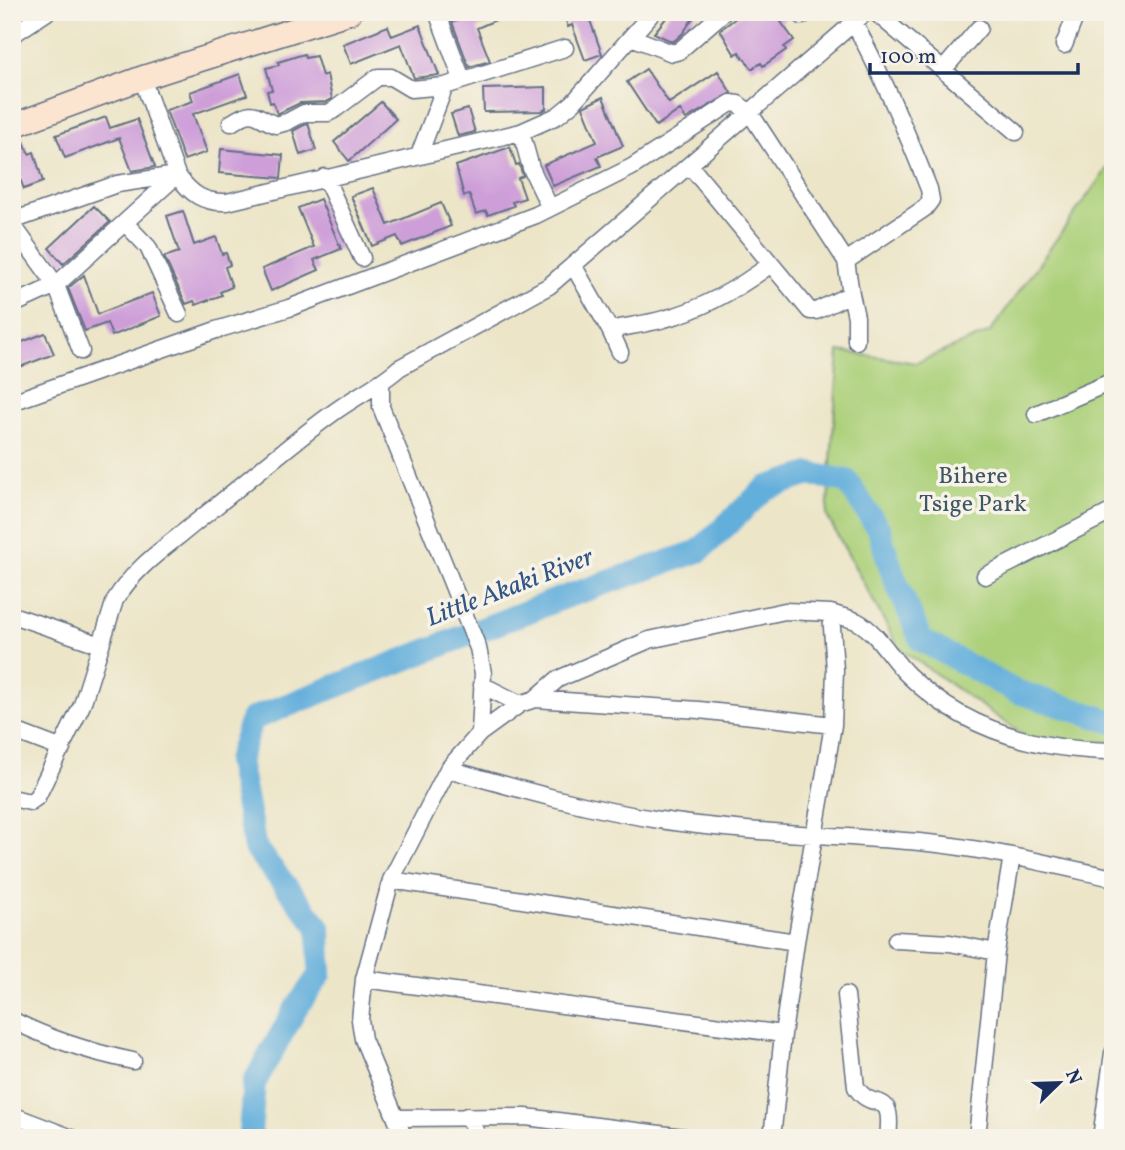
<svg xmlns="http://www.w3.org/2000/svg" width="1125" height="1150" viewBox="0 0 1125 1150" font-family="Vollkorn,serif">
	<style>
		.green { fill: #acd079; stroke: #64806c; stroke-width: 2 }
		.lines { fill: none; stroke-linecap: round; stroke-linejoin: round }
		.river { stroke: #64afdc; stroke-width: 24 }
		.building { fill: #ce9ed9 }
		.street-casing { stroke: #646f83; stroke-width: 19 }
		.secondary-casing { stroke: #646f83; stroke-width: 26 }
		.street { stroke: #fff; stroke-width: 16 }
		.secondary { stroke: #fce5d0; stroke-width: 23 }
		.labels { text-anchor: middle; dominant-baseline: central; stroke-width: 7; stroke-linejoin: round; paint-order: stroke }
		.park-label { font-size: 24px; fill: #3f5765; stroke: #f7f3e8 }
		.water-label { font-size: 26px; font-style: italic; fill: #315584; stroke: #f7f3e8 }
	</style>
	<rect width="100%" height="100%" fill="#f7f3e8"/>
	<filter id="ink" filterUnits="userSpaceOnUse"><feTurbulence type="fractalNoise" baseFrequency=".0143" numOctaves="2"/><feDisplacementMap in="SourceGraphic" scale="14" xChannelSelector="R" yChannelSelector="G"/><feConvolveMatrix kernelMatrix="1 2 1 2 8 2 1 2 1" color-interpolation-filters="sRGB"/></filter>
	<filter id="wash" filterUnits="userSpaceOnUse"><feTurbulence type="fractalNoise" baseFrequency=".00686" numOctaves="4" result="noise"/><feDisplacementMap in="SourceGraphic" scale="28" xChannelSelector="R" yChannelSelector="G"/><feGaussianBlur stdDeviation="1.57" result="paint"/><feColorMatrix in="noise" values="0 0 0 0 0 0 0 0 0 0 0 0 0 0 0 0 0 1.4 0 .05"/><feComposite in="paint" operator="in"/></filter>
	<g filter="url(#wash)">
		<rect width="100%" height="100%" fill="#ece5c8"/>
		<!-- green -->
		<path class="green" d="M1113 160V741L1040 747 899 648 827 516 839 351 916 363 990 332Z"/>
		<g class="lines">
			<!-- river -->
			<path class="river" d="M253 1138 250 1133 254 1083 295 1010 320 974 319 927 255 848 238 761 252 719 562 598 699 551 766 488 810 474 847 481 879 530 893 575 921 640 1015 691 1113 722"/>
		</g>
		<g id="blocks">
			<!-- building -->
			<path class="building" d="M478 12H514L477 28 490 61 469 67 452 22Z
				M563 12H587L602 54 585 60 572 25 568 27Z
				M671 12H697L683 33 673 42 654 33Z
				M744 12H788L789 16 781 22 794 40 784 47 786 50 763 66 761 63 752 69 739 52 735 55 720 30Z
				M420 25 439 75 414 78 401 44 351 64 343 44 388 26 392 36Z
				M304 54 305 58 316 56 322 76 327 74 332 99 326 102 300 103 277 114 273 102 270 103 267 91 272 90 266 68 279 65 278 62Z
				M646 69 669 103 718 71 731 93 686 119 680 110 656 126 627 82Z
				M240 74 247 95 193 114 207 152 184 160 166 110 193 101 190 92Z
				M546 87V109L542 111 484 112 483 89Z
				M603 97 623 146 597 157 601 166 553 186 544 165 597 142 583 107Z
				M381 102 396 119 349 161 334 142Z
				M468 109 475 132 458 136 451 114Z
				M106 117 110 128 137 119 155 167 132 171 119 138 65 158 56 135Z
				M308 123 316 150 300 155 293 131Z
				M22 137 29 154 34 152 43 182 24 189 12 158V140Z
				M510 147 516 165 519 164 523 176 518 178 525 198 512 202 514 206 488 215 486 211 476 214 469 194 464 196 456 166Z
				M221 149 283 155 281 178 219 173Z
				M373 188 388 225 441 203 451 226 402 246 397 236 372 246 351 196Z
				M320 199 341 249 314 260 319 270 271 291 262 269 314 247 298 208Z
				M94 206 110 222 63 264 49 248Z
				M183 211 194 245 216 237 222 254 226 253 230 265 225 267 232 287 220 292 222 295 196 305 194 301 186 304 164 257 179 252 167 216Z
				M84 275 98 314 152 293 161 316 112 336 107 323 85 331 68 288Z
				M45 333 54 354 12 370V346Z"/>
		</g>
	</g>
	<g filter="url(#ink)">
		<use href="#blocks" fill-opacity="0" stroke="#646f83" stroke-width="2"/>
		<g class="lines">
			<defs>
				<path id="street" d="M437 12 462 79
					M798 12 802 16
					M875 12 1016 132
					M12 35 47 12
					M631 37 672 53 679 51 724 12
					M1064 45 1077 12
					M943 70 979 28
					M142 78 177 175C191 194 203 203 227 202L521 132 557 116 573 103 653 12
					M231 123C256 107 253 116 276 125L287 122 304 113H328L334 110 378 77H391L411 89 445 86
					M521 132 531 168 550 208
					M419 155 445 86 565 48
					M325 177 362 258
					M12 221 117 184 177 175
					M12 224 56 285 12 305
					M126 224 148 247 179 314
					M846 261 925 208 931 200 929 189C906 130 884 78 854 23
					M573 265 610 330 620 352
					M851 294 856 317V341
					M610 330C628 326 647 324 664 319 704 309 739 288 771 264
					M81 351 56 285 177 175
					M381 384V407L478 648 483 673 480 733 448 769 391 880 364 979 360 1020 363 1039 404 1138
					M12 402 216 330 289 308 536 215 632 167 731 103 738 104 750 113 846 261 851 294 816 311H810L690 166
					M1036 414 1113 381
					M985 576 1113 511
					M831 613C839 616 849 618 856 621 878 632 891 659 908 675 964 730 1036 750 1113 751
					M12 615 101 645
					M482 685 520 704
					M535 699 699 710 833 725
					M12 730 62 749
					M480 733 520 704 535 699 558 679 649 640 785 611 831 613 835 670 833 725 796 942 783 1034 772 1138
					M448 769C518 789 588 809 660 820 746 833 833 835 919 842 984 848 1049 864 1113 878
					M12 798 30 802 37 797 82 705 115 600C136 566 165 548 195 523 242 486 288 445 337 410 358 395 380 385 399 368L549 286 866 12
					M391 880 796 942
					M896 940 950 943 996 952
					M364 979 783 1034
					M846 995 856 1087C873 1115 894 1085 888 1138
					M12 1020C51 1040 90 1052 133 1061
					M12 1115 72 1138
					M467 1116 479 1138
					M396 1118 526 1117 691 1138
					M977 1138 996 952 1012 856
					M1101 1138 1113 1053"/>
				<path id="secondary" d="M12 126 142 78 350 12"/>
			</defs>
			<!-- street casing -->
			<use href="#street" class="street-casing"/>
			<!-- secondary casing -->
			<use href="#secondary" class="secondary-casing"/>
			<!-- street -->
			<use href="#street" class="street"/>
			<!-- secondary -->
			<use href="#secondary" class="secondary"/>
		</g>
	</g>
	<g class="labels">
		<!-- park labels -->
		<g class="park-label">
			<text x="973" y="477">Bihere<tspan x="973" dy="28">Tsige Park</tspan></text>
		</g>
		<!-- water labels -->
		<g class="water-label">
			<text transform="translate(510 588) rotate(-21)">Little Akaki River</text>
		</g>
	</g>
	<!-- margin -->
	<rect width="1125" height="1150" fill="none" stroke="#f7f3e8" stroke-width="42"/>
	<!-- north arrow -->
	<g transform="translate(1059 1083) rotate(67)" stroke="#f7f3e8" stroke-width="5" paint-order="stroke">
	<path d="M0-5L12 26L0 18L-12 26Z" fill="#1b2f5e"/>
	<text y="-10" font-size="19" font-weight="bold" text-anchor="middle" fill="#1b2f5e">N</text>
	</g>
	<!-- scale -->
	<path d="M870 63v10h208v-10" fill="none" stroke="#1b2f5e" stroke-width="3.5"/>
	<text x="880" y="63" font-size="21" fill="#1b2f5e" stroke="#f7f3e8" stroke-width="5" paint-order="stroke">100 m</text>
</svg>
